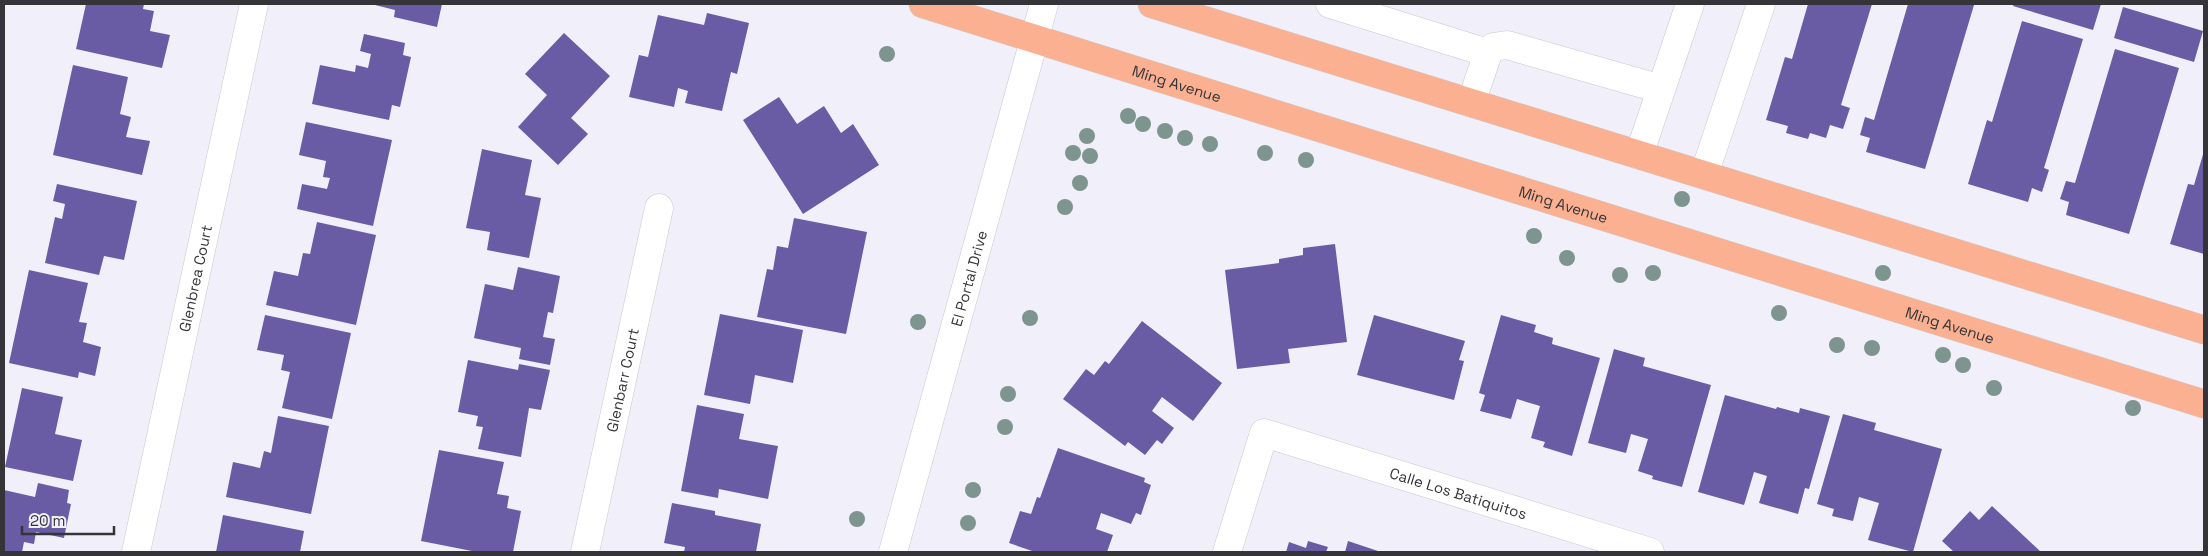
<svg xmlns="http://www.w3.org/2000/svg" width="2208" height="556" viewBox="0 0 2208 556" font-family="'Space Grotesk',sans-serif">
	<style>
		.building { fill: #695ca5 }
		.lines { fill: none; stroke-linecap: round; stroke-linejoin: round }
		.minor-casing { stroke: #c7c6d0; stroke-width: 29 }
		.major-casing { stroke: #cfcfcf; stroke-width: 29 }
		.minor { stroke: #fff; stroke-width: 28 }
		.major { stroke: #fab091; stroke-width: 28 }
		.tree { fill: #7e948e }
		.labels { text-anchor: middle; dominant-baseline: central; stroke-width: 5; stroke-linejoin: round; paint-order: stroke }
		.street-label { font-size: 15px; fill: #353539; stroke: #f1f0fa }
	</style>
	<rect width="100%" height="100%" fill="#f1f0fa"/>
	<!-- building -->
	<path class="building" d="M86 4H144L143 9 154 11 150 31 170 35 162 68 76 49Z
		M371 4H442L437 27 394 17 395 10Z
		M1808 4H1872L1841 105 1850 108 1843 129 1830 125 1826 138 1810 133 1808 139 1786 133 1788 126 1766 120 1785 57 1792 59Z
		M1908 4 1974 5 1925 169 1866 152 1870 138 1860 135 1865 117 1874 120Z
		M2014 4H2101L2093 30 2013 6Z
		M2123 7 2203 31 2194 62 2114 38Z
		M707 13 749 23 737 74 731 72 722 111 685 103 688 91 678 88 674 107 629 97 639 55 648 57 658 15 704 25Z
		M2022 21 2083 39 2044 168 2049 170 2042 192 2032 188 2028 202 1968 184 1987 120 1992 122Z
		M564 33 610 76 571 118 588 134 558 165 518 127 547 95 525 74Z
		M364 34 405 43 403 55 411 57 400 107 392 105 389 120 312 104 320 65 355 72 356 65 368 68 371 54 360 51Z
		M2115 49 2179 68 2129 234 2066 215 2069 202 2060 199 2066 181 2075 183Z
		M73 65 128 77 120 114 131 117 126 137 150 141 142 175 53 155Z
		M779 97 797 124 824 106 841 133 853 124 879 165 803 214 743 120Z
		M306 122 392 140 373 226 297 209 302 184 327 189 330 178 323 177 326 161 299 155Z
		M482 149 532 160 525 195 541 198 529 258 487 250 490 232 466 228Z
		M2204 151V254L2170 244 2188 184 2194 185Z
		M57 184 137 201 124 260 104 256 99 275 45 263 55 217 62 219 65 204 53 201Z
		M794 218 867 232 846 334 757 317 767 269 773 270 777 246 788 248Z
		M317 222 376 235 356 325 266 305 274 271 298 276 303 253 310 254Z
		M1335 244 1347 342 1288 349 1290 363 1237 369 1225 270 1279 263V259L1303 255V248Z
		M518 267 560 276 553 313 548 312 543 337 555 339 550 365 519 359 521 348 474 338 485 284 513 290Z
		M29 270 88 283 79 322 87 323 83 342 101 347 95 376 79 372 78 378 9 363Z
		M720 314 803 330 793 383 755 375 750 404 704 395Z
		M265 315 351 333 332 419 282 408 290 372 281 370 284 355 257 350Z
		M1374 315 1465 341 1459 360 1464 361 1454 400 1357 375Z
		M1501 315 1536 325 1534 332 1553 338 1552 344 1600 358 1572 456 1543 447 1545 442 1531 438 1540 406 1517 399 1511 419 1480 411 1485 395 1479 393Z
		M1142 321 1222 383 1193 421 1162 397 1152 411 1174 428 1162 444 1157 440 1145 455 1128 442 1125 446 1063 399 1086 369 1094 375 1105 361 1109 364Z
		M1614 349 1645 358 1643 366 1711 385 1682 487 1652 479 1653 476 1638 471 1648 439 1631 434 1626 453 1588 443Z
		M468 360 518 370 519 364 550 370 541 410 529 408 521 457 478 449 483 427 476 426 478 416 458 412Z
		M22 388 63 397 55 434 82 440 73 481 5 467Z
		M1725 395 1776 409 1777 407 1799 413 1800 408 1830 416 1809 489 1805 488 1798 514 1759 503 1767 476 1754 472 1744 505 1698 492Z
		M697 405 744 414 739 439 778 446 768 499 719 489 718 498 681 491Z
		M1843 414 1876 423 1874 430 1942 449 1913 552 1868 540 1879 503 1859 497 1853 521 1832 516 1834 509 1817 504Z
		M278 416 329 426 311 514 226 497 233 462 260 468 264 451 271 453Z
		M1058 448 1145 478 1144 482 1151 485 1141 515 1136 513 1131 524 1101 513 1096 529 1113 535 1107 552H1035L1009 543 1020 511 1031 514 1037 497 1040 498Z
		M439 450 504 462 497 494 509 496 507 508 521 511 513 552H477L421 541Z
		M38 483 69 490 67 503 71 504 64 538 36 532 34 544 24 542 22 552H4V490L35 497Z
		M672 503 715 511V515L761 524 756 552H684L685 547 664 543Z
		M1992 506 2041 552H1954L1942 541 1970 511 1979 520Z
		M223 515 304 531 300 552H216Z
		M1308 541 1328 547 1326 552H1286L1289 542 1306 548Z
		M1348 541 1381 552H1345Z"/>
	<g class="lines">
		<defs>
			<g id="minor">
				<path d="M1330 4 1488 53"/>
				<path d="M1471 103 1488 53 1493 47 1507 45 1661 89"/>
				<path d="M1639 155 1690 4"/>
				<path d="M1704 175 1761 4"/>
				<path id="s1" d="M136 552 254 4"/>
				<path id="s2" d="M585 552 659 208"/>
				<path id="s3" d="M893 552 1044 4"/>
				<path id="s4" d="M1227 552 1264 433 1650 552"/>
			</g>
			<g id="major">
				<path id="s5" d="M923 4 2204 404"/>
				<path d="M1152 4 2204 330"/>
			</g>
		</defs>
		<!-- minor casing -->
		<use href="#minor" class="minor-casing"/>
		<!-- major casing -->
		<use href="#major" class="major-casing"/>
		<!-- minor -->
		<use href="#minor" class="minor"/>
		<!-- major -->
		<use href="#major" class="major"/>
	</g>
	<!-- trees -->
	<g class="tree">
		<circle cx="887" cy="54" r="8"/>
		<circle cx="1128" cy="116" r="8"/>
		<circle cx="1143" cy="124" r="8"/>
		<circle cx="1165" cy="131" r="8"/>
		<circle cx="1087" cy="136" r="8"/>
		<circle cx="1185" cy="138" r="8"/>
		<circle cx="1210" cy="144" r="8"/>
		<circle cx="1073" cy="153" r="8"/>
		<circle cx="1265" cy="153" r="8"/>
		<circle cx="1090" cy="156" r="8"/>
		<circle cx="1306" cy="160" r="8"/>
		<circle cx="1080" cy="183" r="8"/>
		<circle cx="1682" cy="199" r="8"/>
		<circle cx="1065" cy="207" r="8"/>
		<circle cx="1534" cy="236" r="8"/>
		<circle cx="1567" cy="258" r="8"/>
		<circle cx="1653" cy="273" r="8"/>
		<circle cx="1883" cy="273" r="8"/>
		<circle cx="1620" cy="275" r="8"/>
		<circle cx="1779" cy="313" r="8"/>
		<circle cx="1030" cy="318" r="8"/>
		<circle cx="918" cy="322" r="8"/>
		<circle cx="1837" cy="345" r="8"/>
		<circle cx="1872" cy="348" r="8"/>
		<circle cx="1943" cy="355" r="8"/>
		<circle cx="1963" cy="365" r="8"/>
		<circle cx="1994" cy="388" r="8"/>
		<circle cx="1008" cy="394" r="8"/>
		<circle cx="2133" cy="408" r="8"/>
		<circle cx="1005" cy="427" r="8"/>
		<circle cx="973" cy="490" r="8"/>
		<circle cx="857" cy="519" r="8"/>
		<circle cx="968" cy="523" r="8"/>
	</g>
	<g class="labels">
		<!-- street labels -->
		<g class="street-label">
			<text stroke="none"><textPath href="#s5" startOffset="266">Ming Avenue</textPath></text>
			<text stroke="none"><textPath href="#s5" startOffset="671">Ming Avenue</textPath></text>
			<text stroke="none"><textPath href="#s1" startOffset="280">Glenbrea Court</textPath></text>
			<text stroke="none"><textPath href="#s3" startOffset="284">El Portal Drive</textPath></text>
			<text stroke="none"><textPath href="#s5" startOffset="1076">Ming Avenue</textPath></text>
			<text stroke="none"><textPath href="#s2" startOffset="176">Glenbarr Court</textPath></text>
			<text stroke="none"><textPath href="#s4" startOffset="328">Calle Los Batiquitos</textPath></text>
		</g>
	</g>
	<!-- border -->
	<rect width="2208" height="556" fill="none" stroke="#353539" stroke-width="10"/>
	<!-- scale -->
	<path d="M22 526v8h92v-8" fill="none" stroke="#353539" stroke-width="2.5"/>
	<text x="30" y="526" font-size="15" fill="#353539" stroke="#f1f0fa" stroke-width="4" paint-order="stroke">20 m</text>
</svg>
